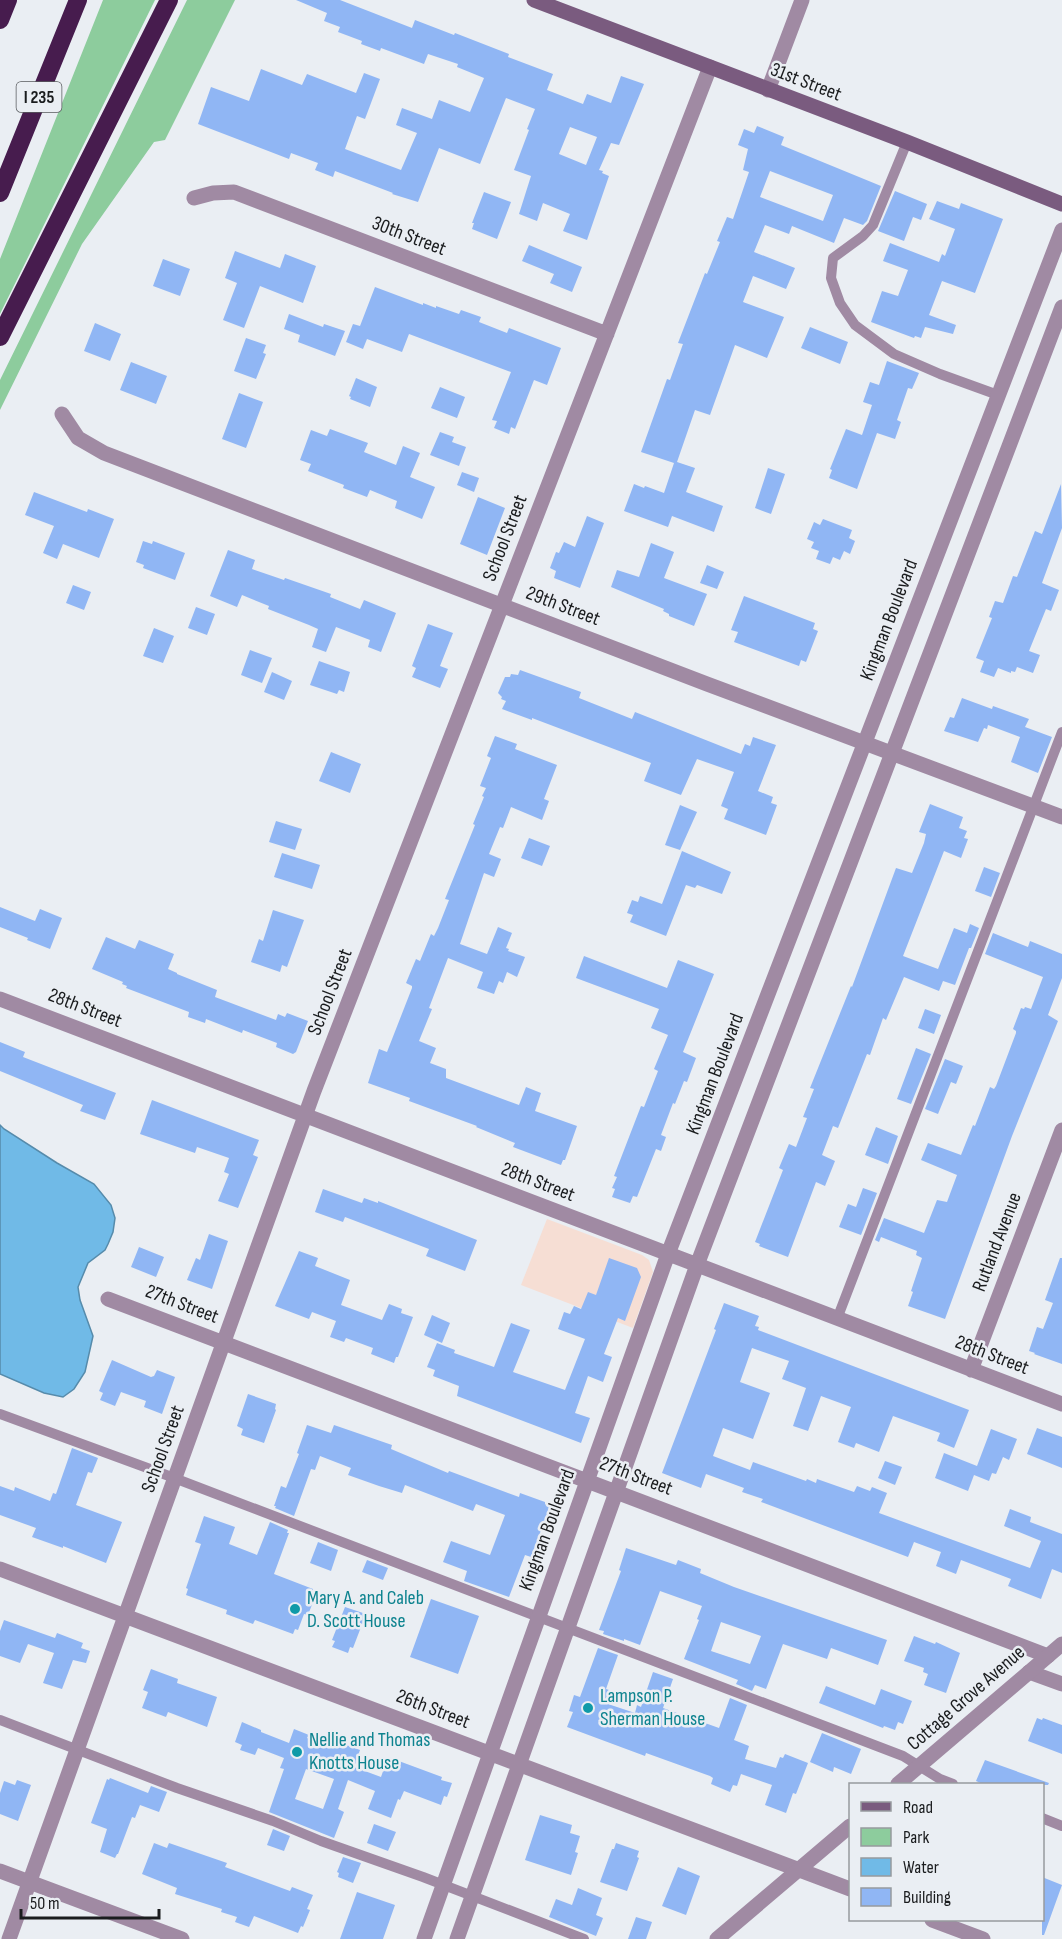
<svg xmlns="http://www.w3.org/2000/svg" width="1062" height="1939" viewBox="0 0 1062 1939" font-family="'Sofia Sans Condensed',sans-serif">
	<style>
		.commercial { fill: #f6ded4 }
		.green { fill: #8dcc9d }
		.water { fill: #70bae7; stroke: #568bab; stroke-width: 1.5 }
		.building { fill: #90b6f4; fill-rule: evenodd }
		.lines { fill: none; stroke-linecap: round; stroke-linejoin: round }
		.service { stroke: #a08aa3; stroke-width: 10 }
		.minor { stroke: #a08aa3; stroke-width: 15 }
		.tertiary { stroke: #a08aa3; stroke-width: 15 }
		.secondary { stroke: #7a5b7f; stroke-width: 15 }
		.motorway { stroke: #471c4e; stroke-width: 18 }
		.culture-dot { fill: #0f9aa8; stroke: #eaeef3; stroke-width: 2 }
		.labels { text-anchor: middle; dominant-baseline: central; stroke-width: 5; stroke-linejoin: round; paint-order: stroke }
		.shield { fill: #eaeef3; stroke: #585b5e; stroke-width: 1.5 }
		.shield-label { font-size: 18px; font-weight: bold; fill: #1a1c1e }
		.street-label { font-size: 20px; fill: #1a1c1e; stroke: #eaeef3 }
		.culture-label { font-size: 20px; fill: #0d838f; stroke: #eaeef3; text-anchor: start }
	</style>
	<rect width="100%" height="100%" fill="#eaeef3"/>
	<!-- commercial -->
	<path class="commercial" d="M547 1219 642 1255 649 1260 653 1272 633 1328 521 1285Z"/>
	<!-- green -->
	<path class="green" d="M103 0H155L0 314V259Z
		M187 0H235L165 140 154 142 82 244 0 410V380Z"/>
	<!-- water -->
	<path class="water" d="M0 1125 4 1129 57 1163 94 1184 111 1205 115 1218 113 1232 108 1244 105 1250 88 1263 78 1287 80 1300 93 1336 85 1372 74 1389 63 1397 44 1393 0 1374Z"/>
	<!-- building -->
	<path class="building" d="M296 0H340L412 28 415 20 454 35 455 33 509 54 508 57 553 74 547 90 583 104 587 94 611 103 621 76 644 84 619 145 611 143 599 170 603 171 602 173 609 176 587 240 563 231 570 214 543 203 537 221 519 214 531 176 514 170 529 130 527 129 535 109 506 98 480 164 439 148 418 202 392 194 393 193 335 171 333 177 315 170 318 163 291 153 289 159 198 124 211 87 249 101 261 69 302 85 307 74 356 93 364 73 380 79 365 119 357 116 345 149 401 170 417 133 396 125 402 108 432 119 439 100 470 112 484 78 457 67 458 64 428 54 424 64 381 48 380 51 361 44 362 41 338 32 340 27 324 21 327 13ZM570 127 597 137 586 165 559 154Z
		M757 126 784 137 781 145 881 186 867 221 863 225 844 218 834 243 792 226 789 234 765 225 754 252 795 268 786 289 753 276 743 302 784 317 767 358 735 345 710 415 695 410 677 462 695 468 686 492 723 506 714 532 672 516 668 527 624 511 634 484 644 488 645 486 664 493 674 463 641 452 667 379 670 380 683 344 678 343 705 273 707 274 720 242 717 241 727 217 733 219 749 172 743 170 748 149 738 145 744 129 754 133ZM770 171 833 195 823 221 760 197Z
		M895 191 927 204 921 220 913 217 904 241 878 231Z
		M484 192 511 202 497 239 472 229 474 223H472Z
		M937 201 959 209 961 203 1003 219 975 293 942 281 929 315 956 325 953 334 925 327 921 338 915 336 914 338 871 322 882 291 898 296 908 270 883 261 890 243 939 262 942 254 945 256 955 229 929 219Z
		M529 245 582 267 572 292 550 283 554 274 522 261Z
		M235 251 280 268 285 254 316 266 303 303 260 286 244 328 223 320 237 283 225 278Z
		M163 259 190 269 180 296 153 286Z
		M375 287 423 305V303L436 308V306L459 314 461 310 481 317 479 322 507 333 509 328 561 348 547 385 534 380 515 429 511 427 509 434 494 428 497 421 492 420 511 372 409 334 402 352 367 339 363 349 346 342 353 324 360 326Z
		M289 314 323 327 324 324 345 331 335 356 298 342 300 335 284 329Z
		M95 323 121 334 110 361 84 351Z
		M810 327 848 342 840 364 801 348Z
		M246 338 266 345 263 353 266 354 256 379 234 371Z
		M887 361 919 373 912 389 908 388 897 420 901 422 895 439 877 433 857 489 829 478 832 470 830 469 846 429 862 435 872 405 863 402 870 382 879 385Z
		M131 362 167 376 156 404 120 390Z
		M356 378 377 387 370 407 350 399 351 397 349 396Z
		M440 387 465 397 457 418 431 408Z
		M239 393 263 402 246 448 222 439Z
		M330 429 368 443 364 452 396 465 403 446 420 453 410 477 435 487 422 519 395 508 397 501 370 490 367 497 343 488 344 485 308 471 311 464 300 460 311 430 327 436Z
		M440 432 454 437 452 442 466 447 459 466 430 455Z
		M768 468 785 474 771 514 755 508Z
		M462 472 479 478 474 492 457 485Z
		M1061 484 1062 528 1042 583 1059 590 1051 611 1046 609 1029 651 1040 655 1033 673 1017 667 1015 672 1011 671V673L998 668 994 677 980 672 984 661 976 658 992 618 989 617 995 601 1003 603 1013 576 1017 577 1035 531 1042 534Z
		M34 492 87 512 88 509 114 519 99 558 63 544 57 559 43 553 54 526 25 515Z
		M478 497 505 508 487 555 460 544Z
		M587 516 604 523 580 588 554 578 556 571 550 568 556 552 559 553 564 542 575 547Z
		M823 519 852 530 849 538 855 541 850 554 844 551 840 560 833 557 830 564 816 559 819 551 811 548 814 542 807 539 814 522 820 525Z
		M143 541 152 544 153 541 185 553 175 580 143 568 144 565 136 562Z
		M651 543 674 552 664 578 707 594 694 626 669 616V614L663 611 664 609 611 587 617 570 639 577Z
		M228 550 255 560 252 569 284 580 285 578 331 594 330 597 360 609 364 600 396 613 381 652 368 647 370 640 336 627 326 652 312 647 318 629 309 625 268 609 269 606 242 595 237 607 210 596Z
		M707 565 724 572 717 589 700 583Z
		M73 585 91 592 84 610 66 603Z
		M744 596 815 623 813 629 818 631 806 662 801 660 799 666 734 642 738 632 731 630Z
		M196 607 215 614 207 635 188 628Z
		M428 624 453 633 440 666 448 669 440 688 412 677 416 668 412 666Z
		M154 628 174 636 163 663 143 656Z
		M250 650 272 658 262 683 241 675Z
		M319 661 350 672 344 692 339 690 337 694 310 685Z
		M520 670 581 692 579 698 632 719 635 712 741 754 745 744 750 746 753 737 776 745 758 791 773 797 771 803 777 805 766 835 724 819 728 809 721 806 734 772 697 759 681 795 644 781 651 763 532 718V720L502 709 506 701 501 699 502 697 498 693 505 677H510L511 674 518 675Z
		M272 672 292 681 284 700 264 692Z
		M962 698 992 709 993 706 1029 719 1025 727 1052 737 1038 773 1011 762 1020 737 988 725 987 729 984 728 978 742 944 731 950 717 954 718Z
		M495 736 517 744 515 749 557 765 544 799 549 801 542 820 511 807 503 828 500 827 489 854 501 859 494 877 484 873 460 944 487 954 498 927 512 933 506 948 509 949 508 951 525 957 517 977 507 972 503 983 499 981 494 994 477 988 483 972 448 958 429 1008 432 1009 419 1041 436 1048 430 1063 446 1069V1078L519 1105 526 1087 541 1093 535 1111 577 1126 565 1160H563L561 1165 513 1147 515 1143 476 1127 477 1126 409 1101 410 1098 368 1083 379 1049 387 1052 412 988V986L406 983 416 959 420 961 431 934 434 936 438 928 449 900 445 899 475 825 473 824 484 797 482 796 486 788 480 786 491 758 487 756Z
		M331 752 361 764 350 793 319 781Z
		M930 804 963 817 959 828 967 831 964 838 968 839 961 858 944 851 903 956 938 969 954 928 967 933 970 924 979 928 971 948H969L955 985 943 981 939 991 904 977 886 1020 883 1018 870 1055 867 1054 838 1128 833 1126 822 1155 835 1161 825 1186 816 1182 788 1257 759 1246 760 1244 755 1242 783 1170 779 1168 789 1144 796 1147 807 1118 803 1117 814 1089 810 1088 851 986 852 987 896 868 912 873 924 843 926 834 919 832Z
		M680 805 697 812 680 850 665 845Z
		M276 821 302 829 295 850 269 842Z
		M529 838 550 846 542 866 521 858Z
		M682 851 731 872 722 894 697 885 695 888 686 885 666 936 630 922 633 915 627 913 632 900 638 902 640 896 662 904Z
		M282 853 320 865 312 889 274 877Z
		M984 867 1000 873 991 897 975 891Z
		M0 907 35 921 40 909 62 918 50 949 27 940 28 938 0 927Z
		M273 910 304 920 287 967 282 965 280 972 251 962 259 939 263 941Z
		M993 933 1028 947 1030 941 1062 954V978L1048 1015 1058 1021 1012 1136 945 1319 908 1306 913 1292 911 1291 922 1258 916 1255 917 1251 881 1237 879 1242 875 1240 884 1218 924 1233 937 1200 947 1202 957 1175 921 1160 928 1143 961 1155 973 1125 975 1126 990 1087 994 1089 996 1086 1016 1033V1031L1013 1029 1021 1008 1024 1009 1025 1007 1031 1009 1043 977 985 954Z
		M106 937 135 949 139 940 174 954 168 969 177 973V974L217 990 215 997 276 1020 278 1014 285 1017 287 1013 308 1021 296 1052 293 1054 276 1047 277 1043 243 1030 242 1033 206 1019 205 1023 188 1017 189 1012 126 988 127 986 122 984 123 982 92 969Z
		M584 956 667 988 678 960 714 974 683 1052 696 1058 687 1082 684 1081 675 1104 673 1103 661 1135 666 1137 661 1151 656 1149 637 1197 633 1196 630 1203 612 1197 615 1189 612 1188 617 1177 614 1176 641 1106 644 1107 658 1071 654 1069 668 1035 651 1028 659 1009 576 978Z
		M925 1009 941 1015 934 1034 918 1028Z
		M0 1042 25 1052 23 1057 116 1093 105 1120 80 1111 83 1105 0 1071Z
		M916 1048 931 1054 911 1104 897 1099Z
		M945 1059 963 1066 956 1084 951 1082 938 1114 925 1109Z
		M152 1100 259 1140 253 1155 258 1157 238 1208 218 1201 229 1174 224 1172 229 1158 197 1147 195 1153 140 1134Z
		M876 1127 898 1136 888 1164 865 1155Z
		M863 1188 877 1193 861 1235 839 1227 848 1204 856 1207Z
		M323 1189 362 1203 364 1198 378 1203V1201L477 1240 465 1271 426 1256 429 1249 345 1217 343 1222 315 1212Z
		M209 1234 228 1241 212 1289 187 1280 196 1258 200 1260Z
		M139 1247 164 1257 156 1277 131 1267Z
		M299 1251 318 1258 315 1266 350 1280 341 1305 382 1320 389 1304 402 1309 401 1313 413 1317 398 1357H396L394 1363 371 1354 373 1348 346 1338 344 1342 330 1337 336 1321 312 1312 309 1319 275 1306Z
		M609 1258 637 1268 641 1277 625 1321 618 1318 604 1354 612 1357 603 1382 588 1376 575 1413 590 1418 581 1443 457 1396 459 1386 433 1376 435 1370 427 1367 437 1343 455 1350 454 1353 494 1367 511 1323 530 1330 513 1372 565 1390 585 1339 558 1329 564 1312 570 1314 574 1306 581 1309 588 1292 596 1295Z
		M1060 1258H1062V1364L1034 1354 1035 1353 1029 1351 1037 1327 1043 1329 1053 1303 1045 1300Z
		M724 1303 759 1316 755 1326 759 1327 758 1330 969 1410 954 1448 937 1441 940 1433 893 1416 879 1452 856 1443 854 1448 838 1442 851 1407 821 1396 808 1431 793 1426 806 1388 782 1379 789 1361 752 1348 740 1382 770 1393 753 1439 723 1428 713 1456 750 1470 753 1462 806 1481 807 1479 816 1483 817 1479 854 1492 857 1486 870 1491 872 1487 887 1493 879 1513 1030 1568 1041 1541 1004 1526 1010 1509 1031 1517 1030 1522 1062 1534V1573L1052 1569 1041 1599 1008 1586 1011 1579 961 1560 956 1574 936 1566 941 1552 914 1542 908 1557 761 1502 763 1499 742 1492 744 1488 706 1474 701 1488 662 1473 716 1330 714 1329Z
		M432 1315 450 1323 442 1343 424 1335Z
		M112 1360 151 1377 154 1376 157 1370 175 1377 162 1414 144 1407 146 1401 121 1392 115 1406 100 1400 103 1393 99 1391Z
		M248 1394 276 1404 275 1409 276 1410 264 1443 241 1435 243 1429 237 1426Z
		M307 1425 331 1433 334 1425 392 1445 391 1449 448 1473 449 1471 519 1497 520 1493 545 1502V1504L550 1506 543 1525 531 1557 525 1555 509 1597 464 1581 467 1571 443 1562 451 1541 490 1555 505 1515 476 1504 473 1511 405 1485 402 1493 379 1486 348 1475 351 1468 320 1456 315 1470 311 1469 294 1516 275 1508 276 1506H274L281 1486 286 1488 299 1454 297 1453Z
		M1037 1428 1062 1437V1468L1027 1454Z
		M991 1429 1017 1439 1009 1460 1003 1457 996 1474 992 1473 989 1481 974 1475 968 1491 935 1478 944 1453 977 1466Z
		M72 1448 98 1458 92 1473 88 1472 76 1505 122 1522 106 1563 63 1546V1548L32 1537 36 1528 0 1515V1486L14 1491 15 1487 50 1501 53 1493 56 1494Z
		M885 1461 902 1467 895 1485 878 1478Z
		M204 1516 235 1527 229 1544 257 1555 270 1522 288 1530 287 1533H289L274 1574 313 1589 309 1600 313 1602 308 1615 304 1614 298 1630 295 1629 293 1634 255 1620 253 1624 226 1614 227 1610 186 1595 188 1589 186 1588 201 1544 195 1542Z
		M318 1542 338 1550 331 1571 310 1563Z
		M626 1548 676 1565 678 1560 701 1569 700 1573 734 1587 887 1640 878 1665 831 1648 827 1659 783 1644 766 1689 755 1685 752 1691 736 1684 738 1680 684 1659 699 1620 697 1619 702 1606 660 1591 640 1645 624 1639V1641L603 1634 604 1631 599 1630 621 1571 619 1570ZM721 1622 761 1636 750 1664 711 1651Z
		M367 1560 388 1568 383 1580 362 1572Z
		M431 1599 479 1616 458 1674 410 1657Z
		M345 1607 366 1614 353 1648 350 1647 348 1653 332 1647 335 1641 332 1640Z
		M4 1620 55 1638 57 1633 83 1643 81 1648 90 1651 86 1663 73 1660 62 1689 43 1683 54 1653 28 1644 20 1663 0 1656V1631Z
		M914 1636 935 1644 936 1642 960 1653 946 1693 924 1685 928 1674 923 1672 924 1668 904 1661Z
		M598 1648 618 1655 606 1689 609 1690 605 1703 635 1713 637 1705 641 1707 653 1672 673 1679 663 1708 719 1728 730 1698 747 1705 734 1740 749 1746 745 1759 776 1768 780 1757 783 1758 785 1754 808 1763 796 1794 793 1793 786 1813 765 1805 772 1785 741 1774 737 1786 733 1785 730 1792 711 1784 713 1778 710 1776 646 1753 645 1756 567 1727 573 1712 569 1711 574 1695 580 1697Z
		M151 1669 178 1679 177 1683 217 1697 207 1727 168 1712 166 1717 142 1708 148 1692 143 1690Z
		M826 1686 875 1705 881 1689 912 1701 903 1724 898 1722 895 1730 884 1726 883 1728 819 1703Z
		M1037 1718 1042 1720 1043 1718 1062 1725V1754L1028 1741Z
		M242 1722 261 1730V1732L289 1743 294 1729 309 1735 307 1738 334 1748 336 1741 360 1750 354 1767 381 1777 388 1757 442 1777 441 1780 452 1783 447 1797 444 1796 441 1805 404 1791 400 1800 398 1799 391 1818 368 1809 375 1791 348 1780 338 1809 344 1812 334 1838 269 1812 284 1769 280 1768 284 1758 258 1748 255 1755 240 1750 242 1745 235 1742ZM306 1769 334 1779 323 1809 295 1799Z
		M822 1733 861 1749 851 1774 834 1767 833 1772 810 1762Z
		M985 1760 1049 1783 1048 1785H985L976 1781Z
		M110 1778 148 1793 151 1786 167 1792 159 1812 140 1805 135 1818 132 1817 118 1854H117L115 1858 100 1852 107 1829 91 1823 107 1779 109 1780Z
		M17 1780 31 1785 18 1821 0 1814V1793L4 1781 15 1785Z
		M540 1815 572 1825 570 1833 580 1836 575 1852 578 1853 571 1875 525 1860Z
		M374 1824 396 1832 388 1851 367 1843Z
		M273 1829 290 1836 284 1851 267 1845Z
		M154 1843 167 1848 169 1843 227 1863 225 1867 290 1891 292 1887 313 1895 307 1909 310 1910 303 1927 301 1926 298 1933 254 1916 249 1927 235 1922 237 1917 221 1912 222 1909 175 1894 177 1888 142 1874Z
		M616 1843 639 1851 637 1857 639 1858 627 1891 600 1882 612 1849H614Z
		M343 1857 361 1863 353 1883 338 1877 339 1873 337 1872Z
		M678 1867 700 1876 686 1915 662 1906Z
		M1042 1877 1062 1885 1044 1935H1042Z
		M578 1888 602 1898 596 1915 603 1918 596 1936 549 1917 556 1899 572 1905Z
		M357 1892 395 1905 383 1939H340Z
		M636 1917 652 1922 646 1939H628Z"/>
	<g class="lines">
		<!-- service -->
		<path class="service" d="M907 142 873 225 863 236 833 258 831 278 840 303 855 325 894 354 940 374 998 395
			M837 1319 1062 732
			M0 1414 161 1473 903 1756 940 1779 953 1784
			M0 1720 177 1788 273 1821 321 1841 423 1877 584 1939
			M1042 1818 1062 1826"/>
		<!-- minor -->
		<path class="minor" d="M768 90 802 0
			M194 198 213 193 234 192 607 334
			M62 414 78 438 104 453 707 684 1062 817
			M0 999 1062 1404
			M108 1299 1048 1656
			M971 1370 1062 1130
			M0 1569 850 1889
			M1029 1672 1062 1684
			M0 1871 182 1939
			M932 1920 983 1939
			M9 1939 314 1091 710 67
			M424 1939 668 1254 1062 230
			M457 1939 697 1265 1062 307"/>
		<!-- tertiary -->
		<path class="tertiary" d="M898 1784 1062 1644
			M717 1939 850 1826"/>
		<!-- secondary -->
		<path class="secondary" d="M534 0 907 142 1062 204"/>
		<!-- motorway -->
		<path class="motorway" d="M0 20 8 0
			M0 193 78 0
			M0 337 169 0"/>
	</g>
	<!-- markers -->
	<g class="culture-dot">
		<circle cx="295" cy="1609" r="6"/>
		<circle cx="588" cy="1708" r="6"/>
		<circle cx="297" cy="1752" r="6"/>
	</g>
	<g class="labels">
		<!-- shield labels -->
		<rect class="shield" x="16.5" y="82" width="45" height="30" rx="4.5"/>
		<g class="shield-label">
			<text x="39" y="97">I 235</text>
		</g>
		<!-- street labels -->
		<g class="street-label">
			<text transform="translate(806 82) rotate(21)">31st Street</text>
			<text transform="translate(409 236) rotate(21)">30th Street</text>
			<text transform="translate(505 538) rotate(-69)">School Street</text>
			<text transform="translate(563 606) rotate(21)">29th Street</text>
			<text transform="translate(889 620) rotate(-69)">Kingman Boulevard</text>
			<text transform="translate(330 992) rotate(-69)">School Street</text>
			<text transform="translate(85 1008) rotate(21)">28th Street</text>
			<text transform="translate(715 1074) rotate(-69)">Kingman Boulevard</text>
			<text transform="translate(538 1182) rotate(21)">28th Street</text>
			<text transform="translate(997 1242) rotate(-69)">Rutland Avenue</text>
			<text transform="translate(182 1304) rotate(21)">27th Street</text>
			<text transform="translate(992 1355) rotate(21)">28th Street</text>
			<text transform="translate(163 1449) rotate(-70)">School Street</text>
			<text transform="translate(636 1476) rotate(21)">27th Street</text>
			<text transform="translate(547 1530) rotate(-70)">Kingman Boulevard</text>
			<text transform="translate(966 1698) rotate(-41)">Cottage Grove Avenue</text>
			<text transform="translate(433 1709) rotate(21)">26th Street</text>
		</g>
		<!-- culture labels -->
		<g class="culture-label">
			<text x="307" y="1598">Mary A. and Caleb<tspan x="307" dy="23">D. Scott House</tspan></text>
			<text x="600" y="1696">Lampson P.<tspan x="600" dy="23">Sherman House</tspan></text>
			<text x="309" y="1740">Nellie and Thomas<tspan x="309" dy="23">Knotts House</tspan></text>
		</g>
	</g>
	<!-- legend -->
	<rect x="849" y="1783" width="195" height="138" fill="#eaeef3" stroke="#979a9e" stroke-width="1.5"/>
	<rect x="861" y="1802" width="30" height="9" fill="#7a5b7f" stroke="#979a9e" stroke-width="1.5"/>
	<text x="903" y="1813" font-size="18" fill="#1a1c1e">Road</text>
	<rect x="861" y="1828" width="30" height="18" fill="#8dcc9d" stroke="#979a9e" stroke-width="1.5"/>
	<text x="903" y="1843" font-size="18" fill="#1a1c1e">Park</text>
	<rect x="861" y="1858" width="30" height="18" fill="#70bae7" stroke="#979a9e" stroke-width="1.5"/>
	<text x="903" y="1873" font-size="18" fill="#1a1c1e">Water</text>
	<rect x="861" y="1888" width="30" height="18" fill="#90b6f4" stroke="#979a9e" stroke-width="1.5"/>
	<text x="903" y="1903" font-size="18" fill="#1a1c1e">Building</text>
	<!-- scale -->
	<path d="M21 1909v9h138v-9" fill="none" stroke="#1a1c1e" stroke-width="3"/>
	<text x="30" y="1909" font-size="18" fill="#1a1c1e" stroke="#eaeef3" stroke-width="4.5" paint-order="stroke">50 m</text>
</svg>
